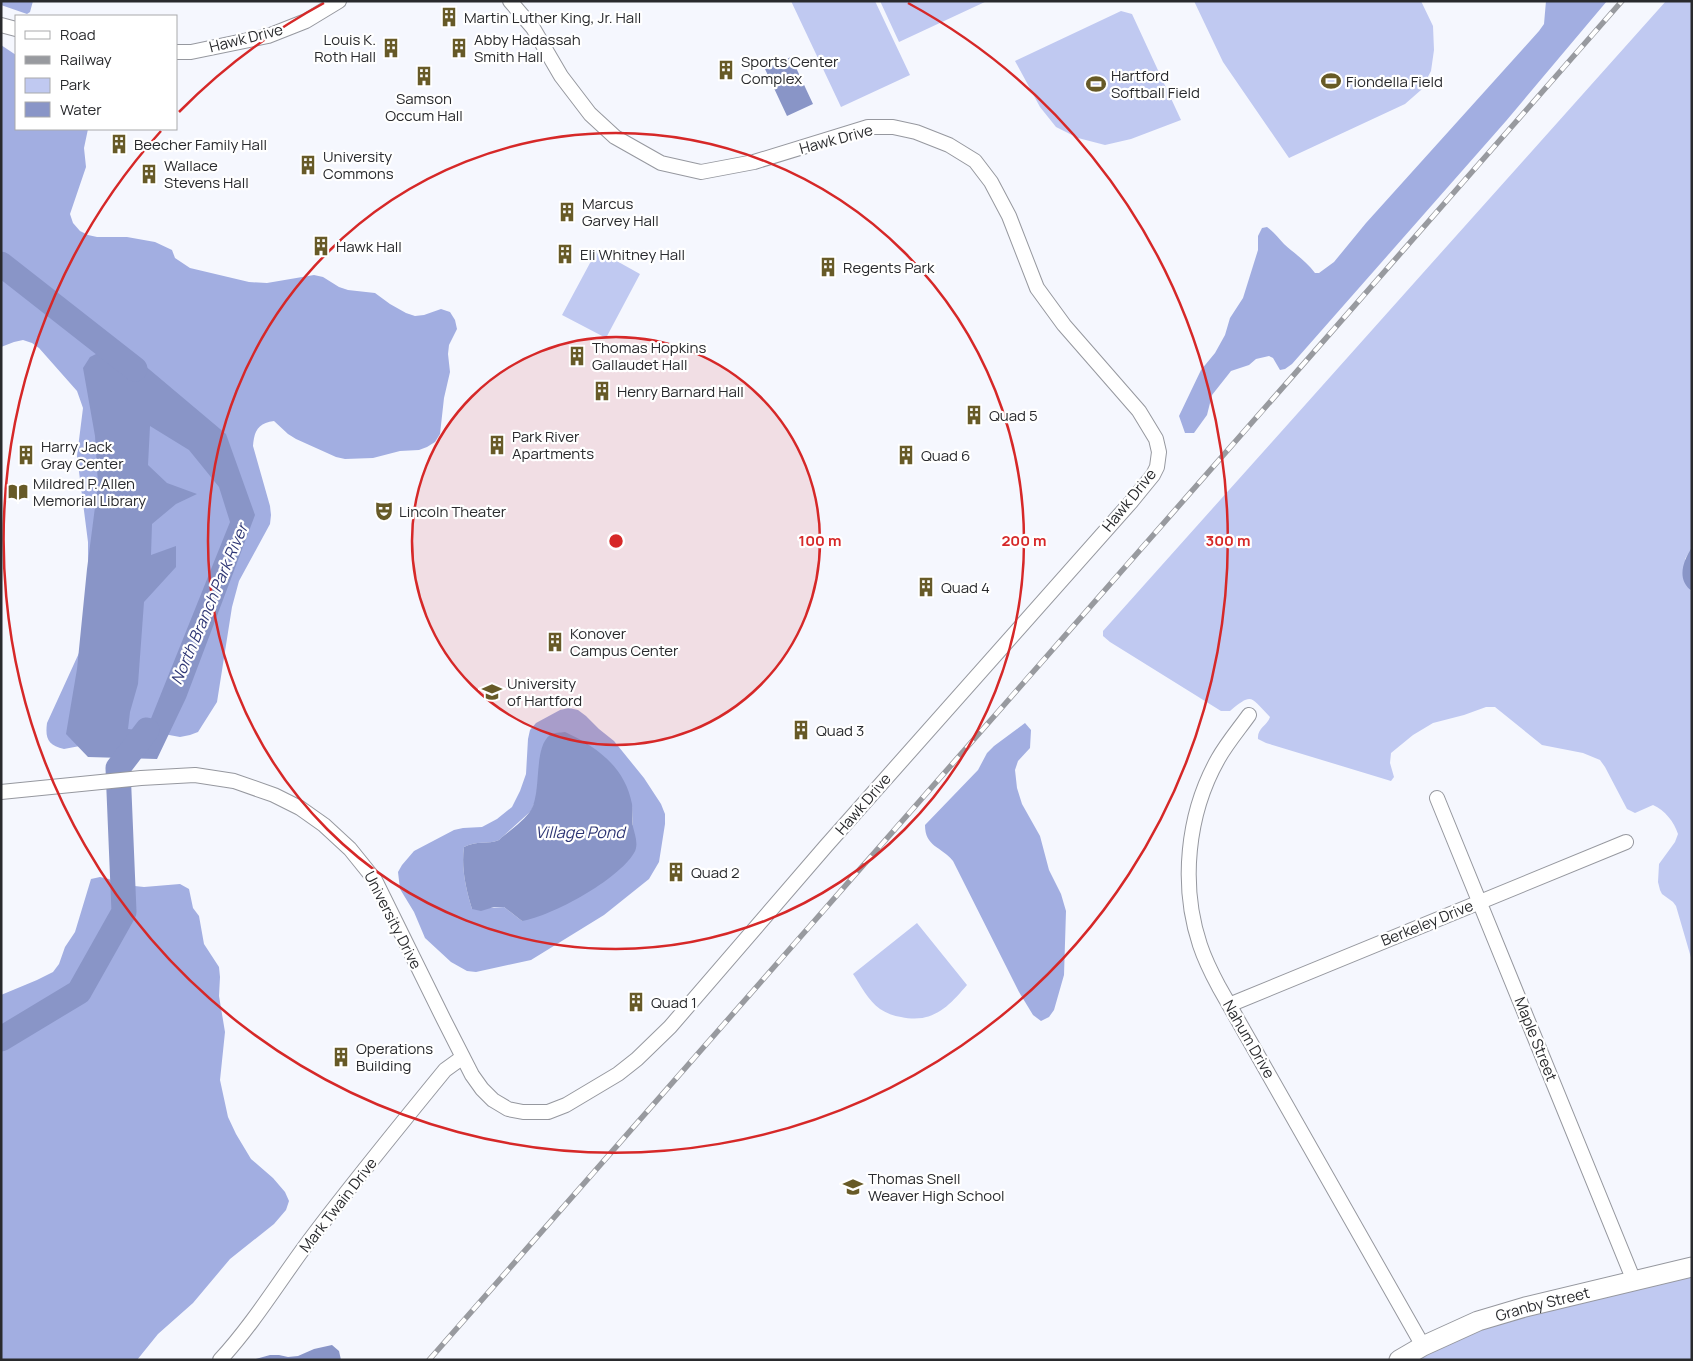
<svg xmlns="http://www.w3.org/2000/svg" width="1693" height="1361" viewBox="0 0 1693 1361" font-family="Manrope,sans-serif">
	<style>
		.green { fill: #c0c9f1 }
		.forest { fill: #a2aee1; fill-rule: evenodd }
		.water { fill: #8995c7; fill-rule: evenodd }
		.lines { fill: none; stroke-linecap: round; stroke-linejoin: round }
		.river { stroke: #8995c7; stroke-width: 25 }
		.minor-casing { stroke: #96989f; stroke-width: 16 }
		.secondary-casing { stroke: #96989f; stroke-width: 21 }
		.minor { stroke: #fff; stroke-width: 14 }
		.secondary { stroke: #fff; stroke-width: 19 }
		.rail-casing { stroke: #989a9f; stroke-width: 5.5 }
		.rail { stroke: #fff; stroke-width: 4; stroke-dasharray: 11; stroke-linecap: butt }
		.ring { fill: none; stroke: #d62828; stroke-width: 2.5 }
		.labels { text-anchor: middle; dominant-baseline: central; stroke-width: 4.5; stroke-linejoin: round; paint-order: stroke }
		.poi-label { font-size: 15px; fill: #292a2d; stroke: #fff; text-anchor: start }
		.street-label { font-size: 15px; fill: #292a2d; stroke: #fff }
		.water-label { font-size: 16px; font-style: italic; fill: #2f3775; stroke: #fff }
		.centre { fill: #d62828; stroke: #fff; stroke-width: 2.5 }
		.ring-label { font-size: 15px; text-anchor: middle; font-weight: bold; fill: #d62828; stroke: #fff; stroke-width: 4.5; stroke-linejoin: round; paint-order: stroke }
	</style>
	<rect width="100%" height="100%" fill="#f5f7fe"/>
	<!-- green -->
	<path class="green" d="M791 1H875L910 75 841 107Z
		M880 1H987L899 42Z
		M1194 1H1421L1433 26 1434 50 1431 71 1421 90 1405 104 1289 158 1223 62Z
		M1666 1H1692V547L1685 559 1690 590 1692 591V961L1676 906 1673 902 1662 894 1660 890 1658 882 1659 864 1675 842 1678 834C1674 822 1665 810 1653 805L1635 813 1627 809 1605 767 1600 760 1583 753 1542 745 1495 707H1486L1464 715 1433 723 1413 735 1391 753 1390 763 1394 777 1391 781 1266 743 1258 739C1257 728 1267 726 1270 717 1250 697 1253 692 1230 711H1221L1110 642 1103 636V631Z
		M1121 11 1132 14 1181 120 1131 139 1105 145 1078 138 1056 127 1040 107 1015 61Z
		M597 250 640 274 606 338 562 315Z
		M917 923 967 985C949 1006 933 1024 901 1017 894 1016 886 1013 880 1009 868 1000 861 986 853 974Z
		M1692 1267V1360H1399L1423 1346Z"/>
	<!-- forest -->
	<path class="forest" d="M1 1H33L30 12 27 14 1 5Z
		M1546 1H1607L1506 121 1292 364 1285 369 1280 370 1273 358 1269 356 1256 359 1249 365 1231 371 1212 395 1207 415 1194 433H1185L1179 416 1201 370 1215 353 1225 335 1230 318 1243 298 1258 250V236L1262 228 1267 227C1274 232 1278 238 1284 244 1295 254 1306 261 1315 273H1319L1334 262 1366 223 1539 31 1544 24Z
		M1 45 16 55V129H88L84 148 86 167 70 214 73 223 80 231 88 235 97 237H127L155 242 172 250 175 258 190 268 249 282 267 283 314 275 323 277 339 287 348 290 375 293 390 304 406 313 415 316 424 315 441 309 450 312 455 320 457 329 449 345 448 354 450 372 444 398 440 434 435 442 427 447 419 450 400 451 373 458 345 459 336 457 296 439 288 434 274 421C258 423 254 431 253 446L270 506 271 515 270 524 239 581 232 607 217 702 198 732 190 735 180 737 153 732 64 749C48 745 45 739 47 723L79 653 88 606V542L77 456 83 408 77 391 39 348 32 343 23 340 14 342 1 347Z
		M569 708 578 710 586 716 599 729 614 741 644 778 661 804 665 814V824L659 862 649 879 604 915 531 960 476 972 467 971 451 962 425 938 414 912 400 889 398 872 402 865 414 851 454 830 463 828 482 827 497 819 512 807 520 791 526 774 528 739 530 730 536 723 560 710ZM542 749 632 806 633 825 522 921 504 907 472 909C466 889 461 868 464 847 477 840 487 845 499 840L531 811 536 799Z
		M1025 723 1031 730 1030 748 1018 761 1015 770 1017 788 1022 804 1040 836 1049 870 1061 894 1066 911 1064 975 1054 1010 1049 1017 1041 1021 1033 1015 1019 992 953 861C941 846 925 847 925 825L978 770 987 753 994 746Z
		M100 877 109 879 116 884 144 887 180 884 189 889 193 908 199 916 204 944 219 967 220 977 219 996 225 1032 220 1080 228 1117 236 1134 251 1159 273 1178 285 1192 289 1201 286 1210 274 1224 230 1259 193 1303 158 1334 137 1360H1V995L37 980 53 972 59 964 65 947 75 932 91 879Z"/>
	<!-- water -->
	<path class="water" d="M791 57 813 104 787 116 765 69Z
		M118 343 226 434 255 515 186 698 157 759 88 757 66 734 77 669 87 569 98 484 95 436 83 368 90 357ZM150 426 189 450 219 487 230 522 146 731 128 729 130 712 138 684 144 602 176 567V546L151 555 152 524 176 504 197 494 167 483 148 465Z
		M1692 547V591C1676 580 1683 561 1692 547Z
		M565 732C597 747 625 767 632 804 633 812 632 820 633 827 635 835 639 845 634 853 618 880 552 916 522 921L504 907H494L481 911 472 909C466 889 461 868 464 847 477 840 487 845 499 840 508 832 525 820 531 810 542 791 533 748 550 735 554 732 560 733 565 732Z
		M332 1345 339 1351 341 1360H252L270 1355H279L288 1357 298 1356 314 1349Z"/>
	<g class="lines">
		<!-- river -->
		<path class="river" d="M1 264 135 369
			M1 1039 79 992 124 912 118 768 147 730"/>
		<defs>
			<path id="minor" d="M1 25 16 29
				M176 52H191L268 36 306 21 339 1
				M1249 715C1239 729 1227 743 1218 759 1187 814 1180 885 1200 945 1205 960 1212 974 1219 987L1423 1346
				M1 792 141 778 195 775 234 781 274 795 300 808 324 825 350 849 375 880 444 1020 472 1075 482 1089 493 1100 508 1109 523 1112H548L566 1105 618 1074 637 1059 670 1027 826 846 1131 502 1153 475 1157 467 1159 452 1156 439 1139 411 1064 325 1037 288 1009 216 991 182 975 161 949 145 916 132 893 127H868L754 162 701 172 661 163 615 137 590 114 561 76 533 28 510 1
				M1437 798 1634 1281
				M1229 1005 1626 842
				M220 1360C255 1322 281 1278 312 1237 355 1180 400 1125 445 1070L463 1057"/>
			<g id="secondary">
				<path id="s1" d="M1399 1360 1423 1346 1478 1321 1525 1307 1692 1267"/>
			</g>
		</defs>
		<!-- minor casing -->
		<use href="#minor" class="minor-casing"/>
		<!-- secondary casing -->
		<use href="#secondary" class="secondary-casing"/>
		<!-- minor -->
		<use href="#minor" class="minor"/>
		<!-- secondary -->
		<use href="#secondary" class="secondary"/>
		<defs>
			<path id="rail" d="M429 1360 1622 1"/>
		</defs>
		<!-- rail casing -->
		<use href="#rail" class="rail-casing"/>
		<!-- rail -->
		<use href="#rail" class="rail"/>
	</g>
	<!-- distance rings -->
	<circle cx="616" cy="541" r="204" fill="#d62828" fill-opacity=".12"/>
	<g class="ring">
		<circle cx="616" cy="541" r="204"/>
		<circle cx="616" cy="541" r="408"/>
		<path d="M179 112A612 612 0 0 1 324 3M908 3A612 612 0 1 1 161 131"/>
	</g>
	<!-- icons -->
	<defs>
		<symbol id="building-bare" viewBox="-9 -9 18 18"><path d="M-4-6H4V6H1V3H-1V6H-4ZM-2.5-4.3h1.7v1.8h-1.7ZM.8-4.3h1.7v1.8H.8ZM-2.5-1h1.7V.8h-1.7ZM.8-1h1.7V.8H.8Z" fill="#675a27" stroke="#fff" stroke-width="2.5" paint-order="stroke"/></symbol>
		<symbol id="stadium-bare" viewBox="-9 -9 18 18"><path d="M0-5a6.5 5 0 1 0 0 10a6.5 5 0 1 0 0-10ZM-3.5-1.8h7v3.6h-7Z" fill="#675a27" stroke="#fff" stroke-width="2.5" paint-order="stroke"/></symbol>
		<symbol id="library-bare" viewBox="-9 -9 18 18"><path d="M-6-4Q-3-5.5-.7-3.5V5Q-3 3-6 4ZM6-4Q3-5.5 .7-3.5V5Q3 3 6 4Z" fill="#675a27" stroke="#fff" stroke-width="2.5" paint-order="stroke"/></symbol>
		<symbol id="theatre-bare" viewBox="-9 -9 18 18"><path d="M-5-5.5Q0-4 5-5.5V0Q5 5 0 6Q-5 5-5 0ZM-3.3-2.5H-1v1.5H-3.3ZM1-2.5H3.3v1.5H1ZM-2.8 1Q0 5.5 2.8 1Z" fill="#675a27" stroke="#fff" stroke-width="2.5" paint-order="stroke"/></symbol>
		<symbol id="university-bare" viewBox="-9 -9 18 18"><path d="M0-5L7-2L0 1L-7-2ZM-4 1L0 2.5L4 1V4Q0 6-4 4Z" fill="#675a27" stroke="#fff" stroke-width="2.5" paint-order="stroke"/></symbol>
		<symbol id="school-bare" viewBox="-9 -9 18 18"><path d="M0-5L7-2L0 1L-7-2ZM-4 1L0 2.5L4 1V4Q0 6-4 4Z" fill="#675a27" stroke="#fff" stroke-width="2.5" paint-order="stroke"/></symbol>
	</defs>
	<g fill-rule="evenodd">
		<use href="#building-bare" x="435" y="3" width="28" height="28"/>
		<use href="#building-bare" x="377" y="34" width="28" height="28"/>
		<use href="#building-bare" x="445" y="34" width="28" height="28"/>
		<use href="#building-bare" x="712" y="56" width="28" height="28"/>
		<use href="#building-bare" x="410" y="62" width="28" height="28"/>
		<use href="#stadium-bare" x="1317" y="67" width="28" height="28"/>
		<use href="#stadium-bare" x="1082" y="70" width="28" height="28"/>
		<use href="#building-bare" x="105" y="130" width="28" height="28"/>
		<use href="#building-bare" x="294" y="151" width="28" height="28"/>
		<use href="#building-bare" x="135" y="160" width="28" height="28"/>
		<use href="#building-bare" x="553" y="198" width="28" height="28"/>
		<use href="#building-bare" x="307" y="232" width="28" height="28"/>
		<use href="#building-bare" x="551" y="240" width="28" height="28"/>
		<use href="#building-bare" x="814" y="253" width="28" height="28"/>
		<use href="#building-bare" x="563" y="342" width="28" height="28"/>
		<use href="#building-bare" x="588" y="377" width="28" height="28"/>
		<use href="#building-bare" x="960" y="401" width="28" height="28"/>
		<use href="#building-bare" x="483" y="431" width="28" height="28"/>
		<use href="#building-bare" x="12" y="441" width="28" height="28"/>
		<use href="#building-bare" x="892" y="441" width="28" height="28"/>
		<use href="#library-bare" x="4" y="478" width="28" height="28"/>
		<use href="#theatre-bare" x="370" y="497" width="28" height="28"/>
		<use href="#building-bare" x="912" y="573" width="28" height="28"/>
		<use href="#building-bare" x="541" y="628" width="28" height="28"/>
		<use href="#university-bare" x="478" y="678" width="28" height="28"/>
		<use href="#building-bare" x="787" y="716" width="28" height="28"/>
		<use href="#building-bare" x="662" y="858" width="28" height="28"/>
		<use href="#building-bare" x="622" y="988" width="28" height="28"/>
		<use href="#building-bare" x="327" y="1043" width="28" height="28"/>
		<use href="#school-bare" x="839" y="1173" width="28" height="28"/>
	</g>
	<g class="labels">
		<!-- poi labels -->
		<g class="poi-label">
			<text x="464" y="17">Martin Luther King, Jr. Hall</text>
			<text x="376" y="39" text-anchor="end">Louis K.<tspan x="376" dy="17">Roth Hall</tspan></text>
			<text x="474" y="39">Abby Hadassah<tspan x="474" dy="17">Smith Hall</tspan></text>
			<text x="741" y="61">Sports Center<tspan x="741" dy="17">Complex</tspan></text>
			<text x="1111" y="75">Hartford<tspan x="1111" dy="17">Softball Field</tspan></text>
			<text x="1346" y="81">Fiondella Field</text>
			<text x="424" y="98" text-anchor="middle">Samson<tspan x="424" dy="17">Occum Hall</tspan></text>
			<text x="134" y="144">Beecher Family Hall</text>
			<text x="323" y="156">University<tspan x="323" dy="17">Commons</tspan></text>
			<text x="164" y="165">Wallace<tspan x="164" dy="17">Stevens Hall</tspan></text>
			<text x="582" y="203">Marcus<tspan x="582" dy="17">Garvey Hall</tspan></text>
			<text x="336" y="246">Hawk Hall</text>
			<text x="580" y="254">Eli Whitney Hall</text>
			<text x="843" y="267">Regents Park</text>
			<text x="592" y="347">Thomas Hopkins<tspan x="592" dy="17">Gallaudet Hall</tspan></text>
			<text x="617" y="391">Henry Barnard Hall</text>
			<text x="989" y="415">Quad 5</text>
			<text x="512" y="436">Park River<tspan x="512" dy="17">Apartments</tspan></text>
			<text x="41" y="446">Harry Jack<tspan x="41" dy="17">Gray Center</tspan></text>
			<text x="921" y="455">Quad 6</text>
			<text x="33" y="483">Mildred P. Allen<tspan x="33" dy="17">Memorial Library</tspan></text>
			<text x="399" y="511">Lincoln Theater</text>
			<text x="941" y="587">Quad 4</text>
			<text x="570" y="633">Konover<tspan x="570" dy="17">Campus Center</tspan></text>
			<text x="507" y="683">University<tspan x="507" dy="17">of Hartford</tspan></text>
			<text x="816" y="730">Quad 3</text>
			<text x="691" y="872">Quad 2</text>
			<text x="651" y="1002">Quad 1</text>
			<text x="356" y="1048">Operations<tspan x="356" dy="17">Building</tspan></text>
			<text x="868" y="1178">Thomas Snell<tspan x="868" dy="17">Weaver High School</tspan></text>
		</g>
		<!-- street labels -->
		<g class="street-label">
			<text transform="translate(246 38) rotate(-14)">Hawk Drive</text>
			<text transform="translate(836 139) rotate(-15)">Hawk Drive</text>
			<text transform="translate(1129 500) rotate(-51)">Hawk Drive</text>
			<text transform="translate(863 804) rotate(-49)">Hawk Drive</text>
			<text transform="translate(393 920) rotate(63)">University Drive</text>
			<text transform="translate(1427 923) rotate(-22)">Berkeley Drive</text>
			<text transform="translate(1249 1039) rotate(60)">Nahum Drive</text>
			<text transform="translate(1536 1039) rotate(68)">Maple Street</text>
			<text transform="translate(338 1205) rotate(-52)">Mark Twain Drive</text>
			<text stroke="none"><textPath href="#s1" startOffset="155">Granby Street</textPath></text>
		</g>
		<!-- water labels -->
		<g class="water-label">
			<text transform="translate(209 604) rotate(-67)">North Branch Park River</text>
			<text x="580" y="832">Village Pond</text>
		</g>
	</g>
	<circle cx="616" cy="541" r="8" class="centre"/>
	<g class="ring-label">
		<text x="820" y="546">100 m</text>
		<text x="1024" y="546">200 m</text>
		<text x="1228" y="546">300 m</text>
	</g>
	<!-- border -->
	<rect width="1693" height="1361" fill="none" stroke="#292a2d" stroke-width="5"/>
	<!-- legend -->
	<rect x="15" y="15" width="162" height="115" fill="#ffffff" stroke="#a9aaab"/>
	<rect x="25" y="31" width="25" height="8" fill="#ffffff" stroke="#a9aaab"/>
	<text x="60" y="40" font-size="15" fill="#292a2d">Road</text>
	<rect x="25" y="56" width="25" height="8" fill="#989a9f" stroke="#a9aaab"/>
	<text x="60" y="65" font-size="15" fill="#292a2d">Railway</text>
	<rect x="25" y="78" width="25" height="15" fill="#c0c9f1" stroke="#a9aaab"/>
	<text x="60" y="90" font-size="15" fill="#292a2d">Park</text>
	<rect x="25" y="102" width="25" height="15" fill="#8995c7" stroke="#a9aaab"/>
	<text x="60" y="115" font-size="15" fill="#292a2d">Water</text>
</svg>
